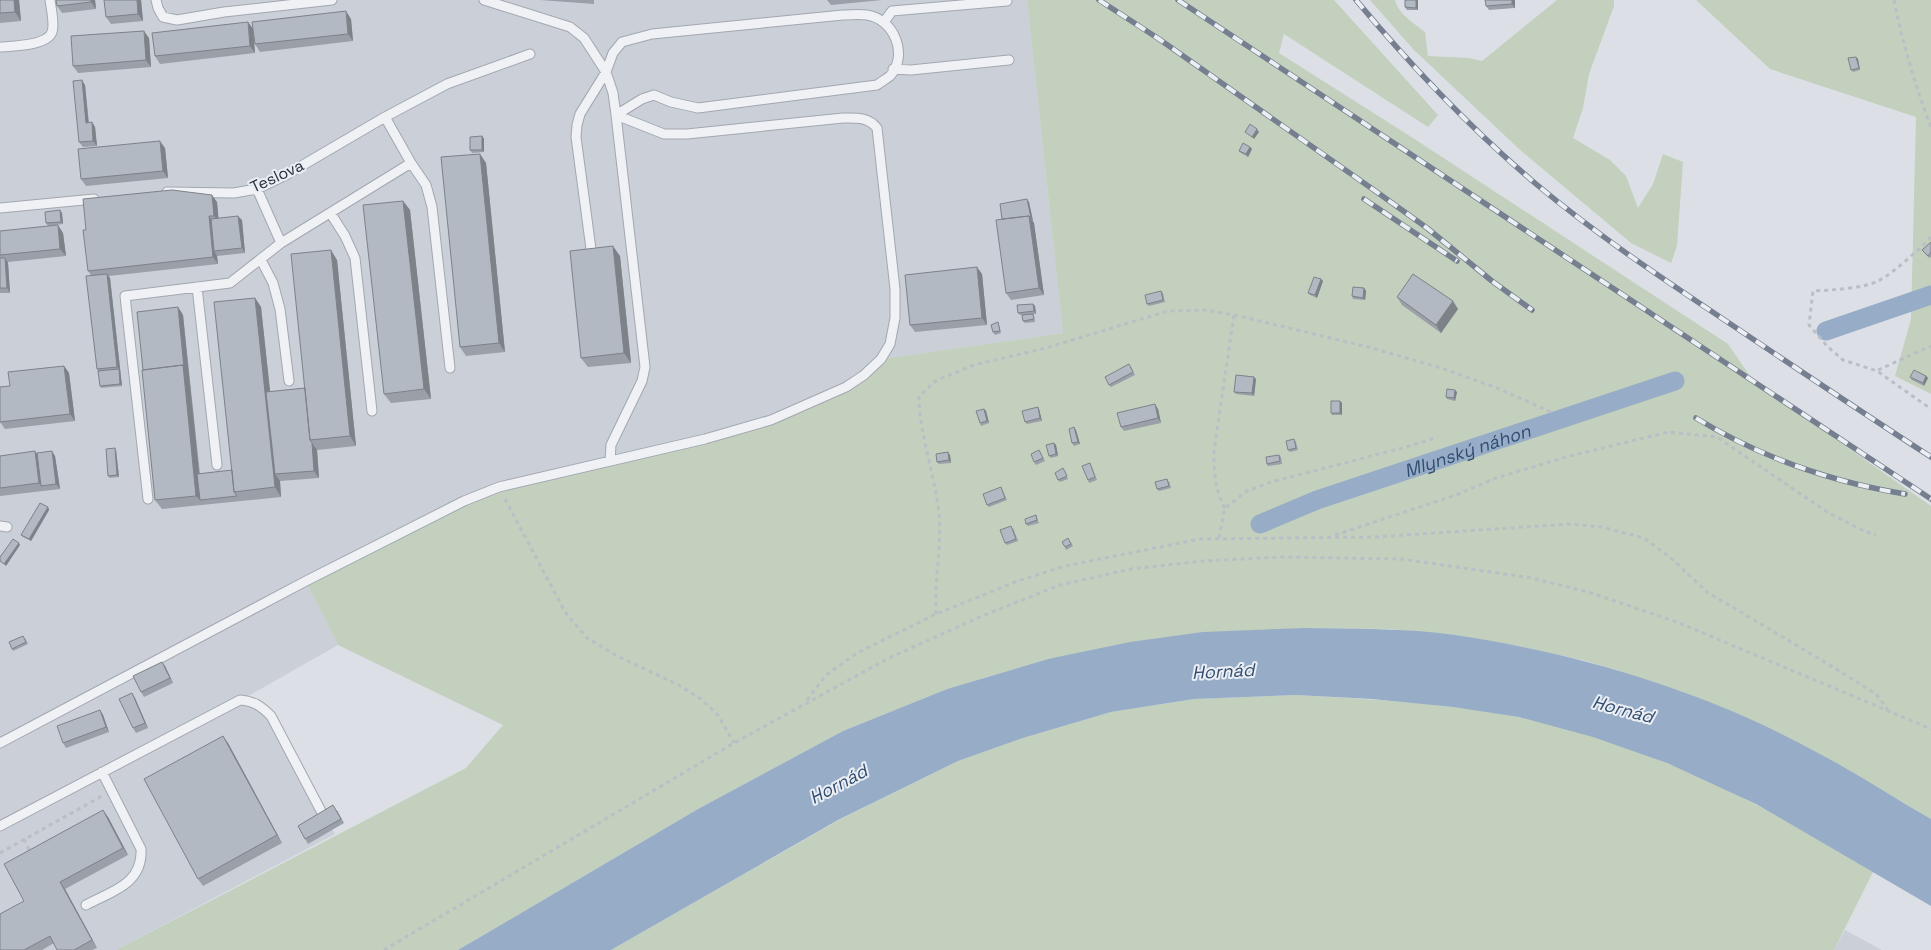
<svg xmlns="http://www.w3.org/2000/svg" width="1931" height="950" font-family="'Space Grotesk',sans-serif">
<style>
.built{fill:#cacfd8}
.green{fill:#c2d0bd}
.water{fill:#97adc7}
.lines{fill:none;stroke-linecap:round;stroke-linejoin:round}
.canal{stroke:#97adc7;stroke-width:19}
.service-casing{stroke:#a2a7b0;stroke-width:11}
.path{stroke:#bbbec5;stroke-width:3;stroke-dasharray:4 4;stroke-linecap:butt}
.service{stroke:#eff1f5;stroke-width:9}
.rail-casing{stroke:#767f90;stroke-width:5.5}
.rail{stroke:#ebeff4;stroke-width:4;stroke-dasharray:11;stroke-linecap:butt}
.wall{fill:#9a9fa8}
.shaded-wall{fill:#7d8288}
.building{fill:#b3b9c3;stroke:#7d8288}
.labels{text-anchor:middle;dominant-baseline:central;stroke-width:4;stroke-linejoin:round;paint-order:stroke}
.street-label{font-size:16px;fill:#262e3c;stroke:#ebeff4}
.water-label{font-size:18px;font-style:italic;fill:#314c70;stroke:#ebeff4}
</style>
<rect width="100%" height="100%" fill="#dce0e6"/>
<path class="built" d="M0,0H1027L1063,333L881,359L846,387L805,407L307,582L338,645L241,700L271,716L335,834L116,950H0Z
M1845,930L1882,950H1834Z"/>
<path class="green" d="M1027,0H1334L1438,115L1428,127L1284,34L1279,53L1413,138L1728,344L1754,382L1931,506V819L1820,754L1770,729L1714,704L1651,681L1586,661L1518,646L1454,635L1390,629L1304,628L1048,659L947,689L843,731L698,809L458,950H116L466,768L503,725L338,645L306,581L499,487L771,420L846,387L881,359L1063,333Z
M1370,0H1395C1398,14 1415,24 1425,32L1428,56L1469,58L1482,61L1557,0H1614V6L1589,74L1583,108L1573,138L1610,160L1626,176L1638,208L1653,184L1663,154L1683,162L1677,246L1671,263L1631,243L1519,149L1413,49Z
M1696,0H1931V394L1895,376L1911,319L1916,117L1770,69Z
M1296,695C1370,699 1445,703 1518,717C1598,732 1683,767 1755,804C1795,825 1834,850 1873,872L1834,950H611L839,820L958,761L1023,738L1111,712L1194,699Z"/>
<path class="water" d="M1304,628C1354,629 1406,628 1455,635C1582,654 1708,692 1820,754C1858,774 1894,798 1931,819V906L1756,804L1667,763L1593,737L1519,717L1453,707L1372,699L1296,695L1194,699L1111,712L1023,738L958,761L838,820L611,950H458L698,809L843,731L947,689L1048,659L1130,642L1203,632Z"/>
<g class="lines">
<g class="canal">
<path d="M1826,331L1931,295"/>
<path id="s1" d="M1260,524L1317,500L1675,381"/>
</g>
<defs>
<path id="service" d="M156,0L158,8L163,17L177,20L224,12L332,0
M884,22L892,11L1007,1
M0,47C13,46 47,46 52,32C55,24 51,9 50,0
M893,69L911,70L1009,60
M385,117L411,163
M167,192L234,193L257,189L286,175L385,117L447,84L530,54
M0,208L94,199
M331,214L345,236L355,258L372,411
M281,243L411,163L426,185L432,207L450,368
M591,249L576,137L577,125L580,114L606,72L613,53L622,42L652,34L843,15C851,15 859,14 867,15C894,19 909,55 890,76C886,79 881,82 877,85L698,108L671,102L654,95L642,99L616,115L645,367L642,381L611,445L610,461
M261,260L273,283L280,309L289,381
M197,287L217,465
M148,499L125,296L230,283L281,243L257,189
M0,526L7,527
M0,743L306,581L464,501L499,487L705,439L771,420L846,387L864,375L881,359L890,344L895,318V289L877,128C868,117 857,118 843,118L687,134H664L616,115L613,93L606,72L584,38L570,27L484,0
M0,826L240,700C254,701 261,706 271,716L321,811
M86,905C112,891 143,884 141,849L102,772"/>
</defs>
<use href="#service" class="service-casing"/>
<path class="path" d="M1894,0C1903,44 1915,86 1931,127
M1931,237C1921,248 1891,275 1878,281C1862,289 1830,290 1813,291L1809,325L1827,346L1843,360L1877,371L1931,409
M1878,370L1931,346
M505,499L565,612L587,638L617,656L679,685L701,699L718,715L734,743
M1225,508C1215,490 1214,472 1214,451L1234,315
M1335,535L1456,495L1496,478L1566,457L1668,432L1717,437L1827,512L1864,531L1876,535
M1219,538L1225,508L1247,491L1271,482L1406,447L1435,438
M936,614C934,580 942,547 939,514C935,475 919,433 919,396L937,380L974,365L1046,348L1168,311L1206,310L1239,316L1368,347L1441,368L1497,388L1551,412
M807,700L826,675L857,653L936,614L1015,582L1065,566L1200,539L1375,537L1569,524L1602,527L1644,538L1672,559L1707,592L1828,664L1876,694L1887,709
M24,839L30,852
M0,853L102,796
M384,950L734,743L889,658L982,616L1060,585L1131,569L1203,561L1281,557L1401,559L1532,578L1591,593L1677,622L1931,729"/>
<use href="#service" class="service"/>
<defs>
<path id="rail" d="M1099,0L1159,39L1381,195L1427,228L1492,281L1532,310
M1178,0L1931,499
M1356,0C1411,66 1470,128 1536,184C1597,235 1663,279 1729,323C1796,368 1863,413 1931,457
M1364,199L1457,261
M1696,418C1760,457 1831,482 1905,494"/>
</defs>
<use href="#rail" class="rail-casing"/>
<use href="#rail" class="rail"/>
</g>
<path class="wall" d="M0,0H19L21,21L0,23Z
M95,0L96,9L62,13L57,6Z
M104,0H141L143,21L111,24L106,17Z
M540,0H594V4Z
M827,0H882L831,5Z
M1405,0H1418V10H1407L1405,7Z
M1515,0V8L1489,10L1486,6Z
M351,19L353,41L260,52L255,44Z
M248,22L253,29L255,53L160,64L155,56Z
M149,38L151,67L78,73L73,66Z
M1856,57L1858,59L1860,70L1853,72L1851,70Z
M85,85L89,123L92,122L95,127L97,146L83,147L79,142Z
M482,136L484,139V152L472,153L470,150Z
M1250,147L1252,149L1248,157L1241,153L1239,151Z
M165,148L168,178L86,186L81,179Z
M480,154L486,163L505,352L466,356L460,347Z
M403,201L410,210L431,399L391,403L384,394Z
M217,202L218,218L242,220L245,253L217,256L218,264L109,276L110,278L122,386L101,388L100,386L98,371L97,369L91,275L88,271Z
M1029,202L1033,221L1034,223L1044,295L1011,300L1006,293L1002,219Z
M60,210L62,213L63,224L48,226L46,223Z
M0,231L63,233L66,256L8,262L10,293H0Z
M1931,242V257L1929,258L1922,250Z
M620,256L631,363L588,367L581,358Z
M337,260L356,446L317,450L319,478L280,481L281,497L162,509L155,500L143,370L178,307L183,315L200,474L232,470L255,298L261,307L270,392L305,388Z
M982,274L987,325L915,332L910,325Z
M1321,279L1323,281L1317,298L1310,295L1308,293Z
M1364,288L1366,291L1365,300L1353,299L1352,296Z
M1161,291L1163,293L1165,302L1149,306L1147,304Z
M1397,297L1458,309L1441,333L1402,305Z
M1033,304L1035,306L1036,314H1033L1034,316L1035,322L1025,323L1023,321L1027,315H1020L1018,313Z
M998,322L999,325L1001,333L995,335L993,332Z
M64,366L69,373L75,421L5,429L0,422L10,386Z
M1131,367L1135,375L1111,387L1109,385Z
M1926,376L1928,378L1924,386L1912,380L1910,377Z
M1256,379L1254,396L1236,394L1234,392Z
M1457,392L1455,401L1447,399L1446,397Z
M1340,401L1342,403V415H1332L1331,413Z
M1038,407L1039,409L1042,421L1027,424L1025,422Z
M984,409L986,411L989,423L981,426L980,423Z
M1158,409L1161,423L1124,431L1121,427Z
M1076,430L1080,444L1074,446L1072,443Z
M1294,439L1296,442L1298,450L1290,452L1288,450Z
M1054,443L1056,445L1058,456L1051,458L1049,456Z
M116,450L119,477L110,478L108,476Z
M1039,450L1045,461L1036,465L1034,462Z
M37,453L55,456L60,489L0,496V456Z
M950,455L951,463L939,464L937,462Z
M1279,455L1281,457L1282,464L1268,466L1267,464Z
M1090,463L1097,480L1089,483L1088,480Z
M1065,471L1068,479L1060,482L1058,480Z
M1169,481L1171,488L1159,491L1157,489Z
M1001,487L1007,500L989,507L987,505Z
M48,507L49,510L31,541L23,537L21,535Z
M1036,515L1039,523L1028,526L1026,524Z
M1013,528L1018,541L1007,545L1005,543Z
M1070,541L1073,546L1066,550L1065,547Z
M25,638L28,644L13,651L12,649Z
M165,666L173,683L144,697L141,692Z
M135,698L148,728L136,733L133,728Z
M100,710L103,715L109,732L66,748L63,743Z
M228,743L282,843L203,886L198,879Z
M337,810L344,823L308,844L305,839Z
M108,817L128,855L65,889L97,948L92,950H57L54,943L42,950H0L24,901Z"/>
<path class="shaded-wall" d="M14,0H19L21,21L15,12Z
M91,0H95L96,9L91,2Z
M137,0H141L143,21L138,14Z
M1416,0H1418V10L1416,8Z
M1512,0H1515V8L1512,4Z
M346,11L351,19L353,41L348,34Z
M248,22L253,29L255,53L250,46Z
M144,31L149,38L151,67L146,60Z
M1856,57L1858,59L1860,70L1859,68Z
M82,80L85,85L89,128L86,123Z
M92,122L95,127L97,146L93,141Z
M1257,129L1259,132L1254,139L1252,137Z
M482,136L484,139V152L482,150Z
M160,141L165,148L168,178L163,171Z
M1250,147L1252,149L1248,157L1246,154Z
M480,154L486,163L505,352L499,343Z
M212,195L217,202L219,223L214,216Z
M1027,199L1029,202L1033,221L1031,218Z
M403,201L410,210L431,399L424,389Z
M60,210L62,213L63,224L61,222Z
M209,216L214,223V251L217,256L218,264L213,257Z
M238,216L242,220L245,253L242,248Z
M1029,216L1034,223L1044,295L1039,288Z
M58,225L63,233L66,256L60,249Z
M613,246L620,256L631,363L624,353Z
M331,250L337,260L356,446L350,436Z
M5,258L8,263L10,293L7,288Z
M977,267L982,274L987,325L982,318Z
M107,274L110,278L122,386L120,384L119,369L117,367Z
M1321,279L1323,281L1317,298L1315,295Z
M1364,288L1366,291L1365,300L1363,298Z
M255,298L261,307L279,474H275L280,481L281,497L275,487Z
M1453,301L1458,309L1441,333L1436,325Z
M1033,304L1035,306L1036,314L1034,311Z
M178,307L183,315L189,375L184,368Z
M183,365L189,375L202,500H200L196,496Z
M64,366L69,373L75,421L70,414Z
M1926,376L1928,378L1924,386L1923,383Z
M1254,377L1256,379L1254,396L1252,393Z
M1455,390L1457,392L1455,401L1454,398Z
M1340,401L1342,403V415L1340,413Z
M1155,404L1158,409L1161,423L1158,418Z
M1038,407L1039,409L1042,421L1040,418Z
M984,409L986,411L989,423L987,421Z
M1074,427L1076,430L1080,444L1078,442Z
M312,443L317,450L319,478L314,471Z
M1054,443L1056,445L1058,456L1056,454Z
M115,448L116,450L119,477L117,475Z
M35,451L40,458L41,486L39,483Z
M52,451L55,456L60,489L56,484Z
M948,452L950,455L951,463L949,460Z
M48,507L49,510L31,541L29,539Z
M19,543L20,545L6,566L4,564Z
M162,662L165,666L173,683L170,678Z
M132,693L135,698L148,728L145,723Z
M100,710L103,715L109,732L106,727Z
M223,736L228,743L282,843L277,835Z
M103,810L108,817L128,855L123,848Z
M60,882L65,889L97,948L92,940Z"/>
<path class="building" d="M0,0H14L15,12L0,13Z
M56,0H91V2L57,6Z
M104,0H137L138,14L106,17Z
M1405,0H1416V8L1405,7Z
M1485,0H1512V4L1486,6Z
M346,11L348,34L255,44L252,22Z
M248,22L250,46L155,56L152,33Z
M144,31L146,60L73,66L71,36Z
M1856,57L1859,68L1851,70L1848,58Z
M82,80L86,123L92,122L93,141L79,142L73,81Z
M1250,124L1257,129L1252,137L1245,132Z
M482,136V150H470V137Z
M160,141L163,171L81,179L78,149Z
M1243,143L1250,147L1246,154L1239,151Z
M480,154L499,343L460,347L441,157Z
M172,190L212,195L214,216H209L213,257L88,271L83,230H86L83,199Z
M1027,199L1031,218L1029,216L1002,219L1000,204Z
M403,201L424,389L384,394L363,205Z
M60,210L61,222L46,223L45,212Z
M238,216L242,248L214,251L211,219Z
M1029,216L1039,288L1006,293L996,220Z
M58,225L60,249L0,255V231Z
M1931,242V252L1928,256L1922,250Z
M613,246L624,353L581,358L570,251Z
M331,250L350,436L310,440L291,254Z
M0,258H5L7,288H0Z
M977,267L982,318L910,325L905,275Z
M107,274L117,367L97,369L86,276Z
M1413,274L1453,301L1436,325L1397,297Z
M1314,277L1321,279L1315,295L1308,293Z
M1353,287L1364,288L1363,298L1352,296Z
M1161,291L1163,300L1147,304L1145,295Z
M255,298L275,487L234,492L214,302Z
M1033,304L1034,311L1018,313L1017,305Z
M178,307L184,368L183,365L143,370L137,312Z
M1033,314L1034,319L1023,321L1022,315Z
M998,322L1000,331L993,332L991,325Z
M1129,364L1133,372L1109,385L1105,377Z
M183,365L196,496L155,500L142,370Z
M64,366L70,414L0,422V387L10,386L8,372Z
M119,369L120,384L100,386L98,371Z
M1914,370L1926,376L1923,383L1910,377Z
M1236,375L1254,377L1252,393L1234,392Z
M305,388L310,440L312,443L314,471L275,474L266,392Z
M1447,389L1455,390L1454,398L1446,397Z
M1331,401H1340V413H1331Z
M1155,404L1158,418L1121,427L1117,413Z
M1038,407L1040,418L1025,422L1022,411Z
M984,409L987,421L980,423L976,411Z
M1074,427L1078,442L1072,443L1069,429Z
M1294,439L1296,448L1288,450L1286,441Z
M1054,443L1056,454L1049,456L1046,445Z
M115,448L117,475L108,476L106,449Z
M1039,450L1043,458L1034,462L1031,454Z
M35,451L39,483L0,488V456Z
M52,451L56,484L41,486L37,453Z
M948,452L949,460L937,462L936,454Z
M1279,455L1280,461L1267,464L1266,457Z
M1090,463L1095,477L1088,480L1082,466Z
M1063,468L1067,476L1058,480L1055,473Z
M232,470L234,492L237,496L200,500L197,474Z
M1167,479L1169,486L1157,489L1155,482Z
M1001,487L1005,498L987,505L983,494Z
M40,503L48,507L29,539L21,535Z
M1036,515L1037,520L1026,524L1025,519Z
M1011,526L1016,539L1005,543L1000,530Z
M1068,538L1071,544L1065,547L1062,542Z
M13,539L19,543L4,564L0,561V557Z
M23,636L26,642L12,649L9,642Z
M162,662L170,678L141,692L133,676Z
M132,693L145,723L133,728L119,699Z
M100,710L106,727L63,743L57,726Z
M223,736L277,835L198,879L144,779Z
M333,805L341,819L305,839L298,826Z
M103,810L123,848L60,882L92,940L74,950H57L50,936L24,950H0V914L24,901L4,864Z"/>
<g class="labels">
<g class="street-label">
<text transform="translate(277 176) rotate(-25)">Teslova</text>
</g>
<g class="water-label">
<text stroke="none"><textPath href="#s1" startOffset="220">Mlynský náhon</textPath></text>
<text transform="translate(1223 671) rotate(-3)">Hornád</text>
<text transform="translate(1623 709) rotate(15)">Hornád</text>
<text transform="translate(838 784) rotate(-28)">Hornád</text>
</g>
</g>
</svg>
